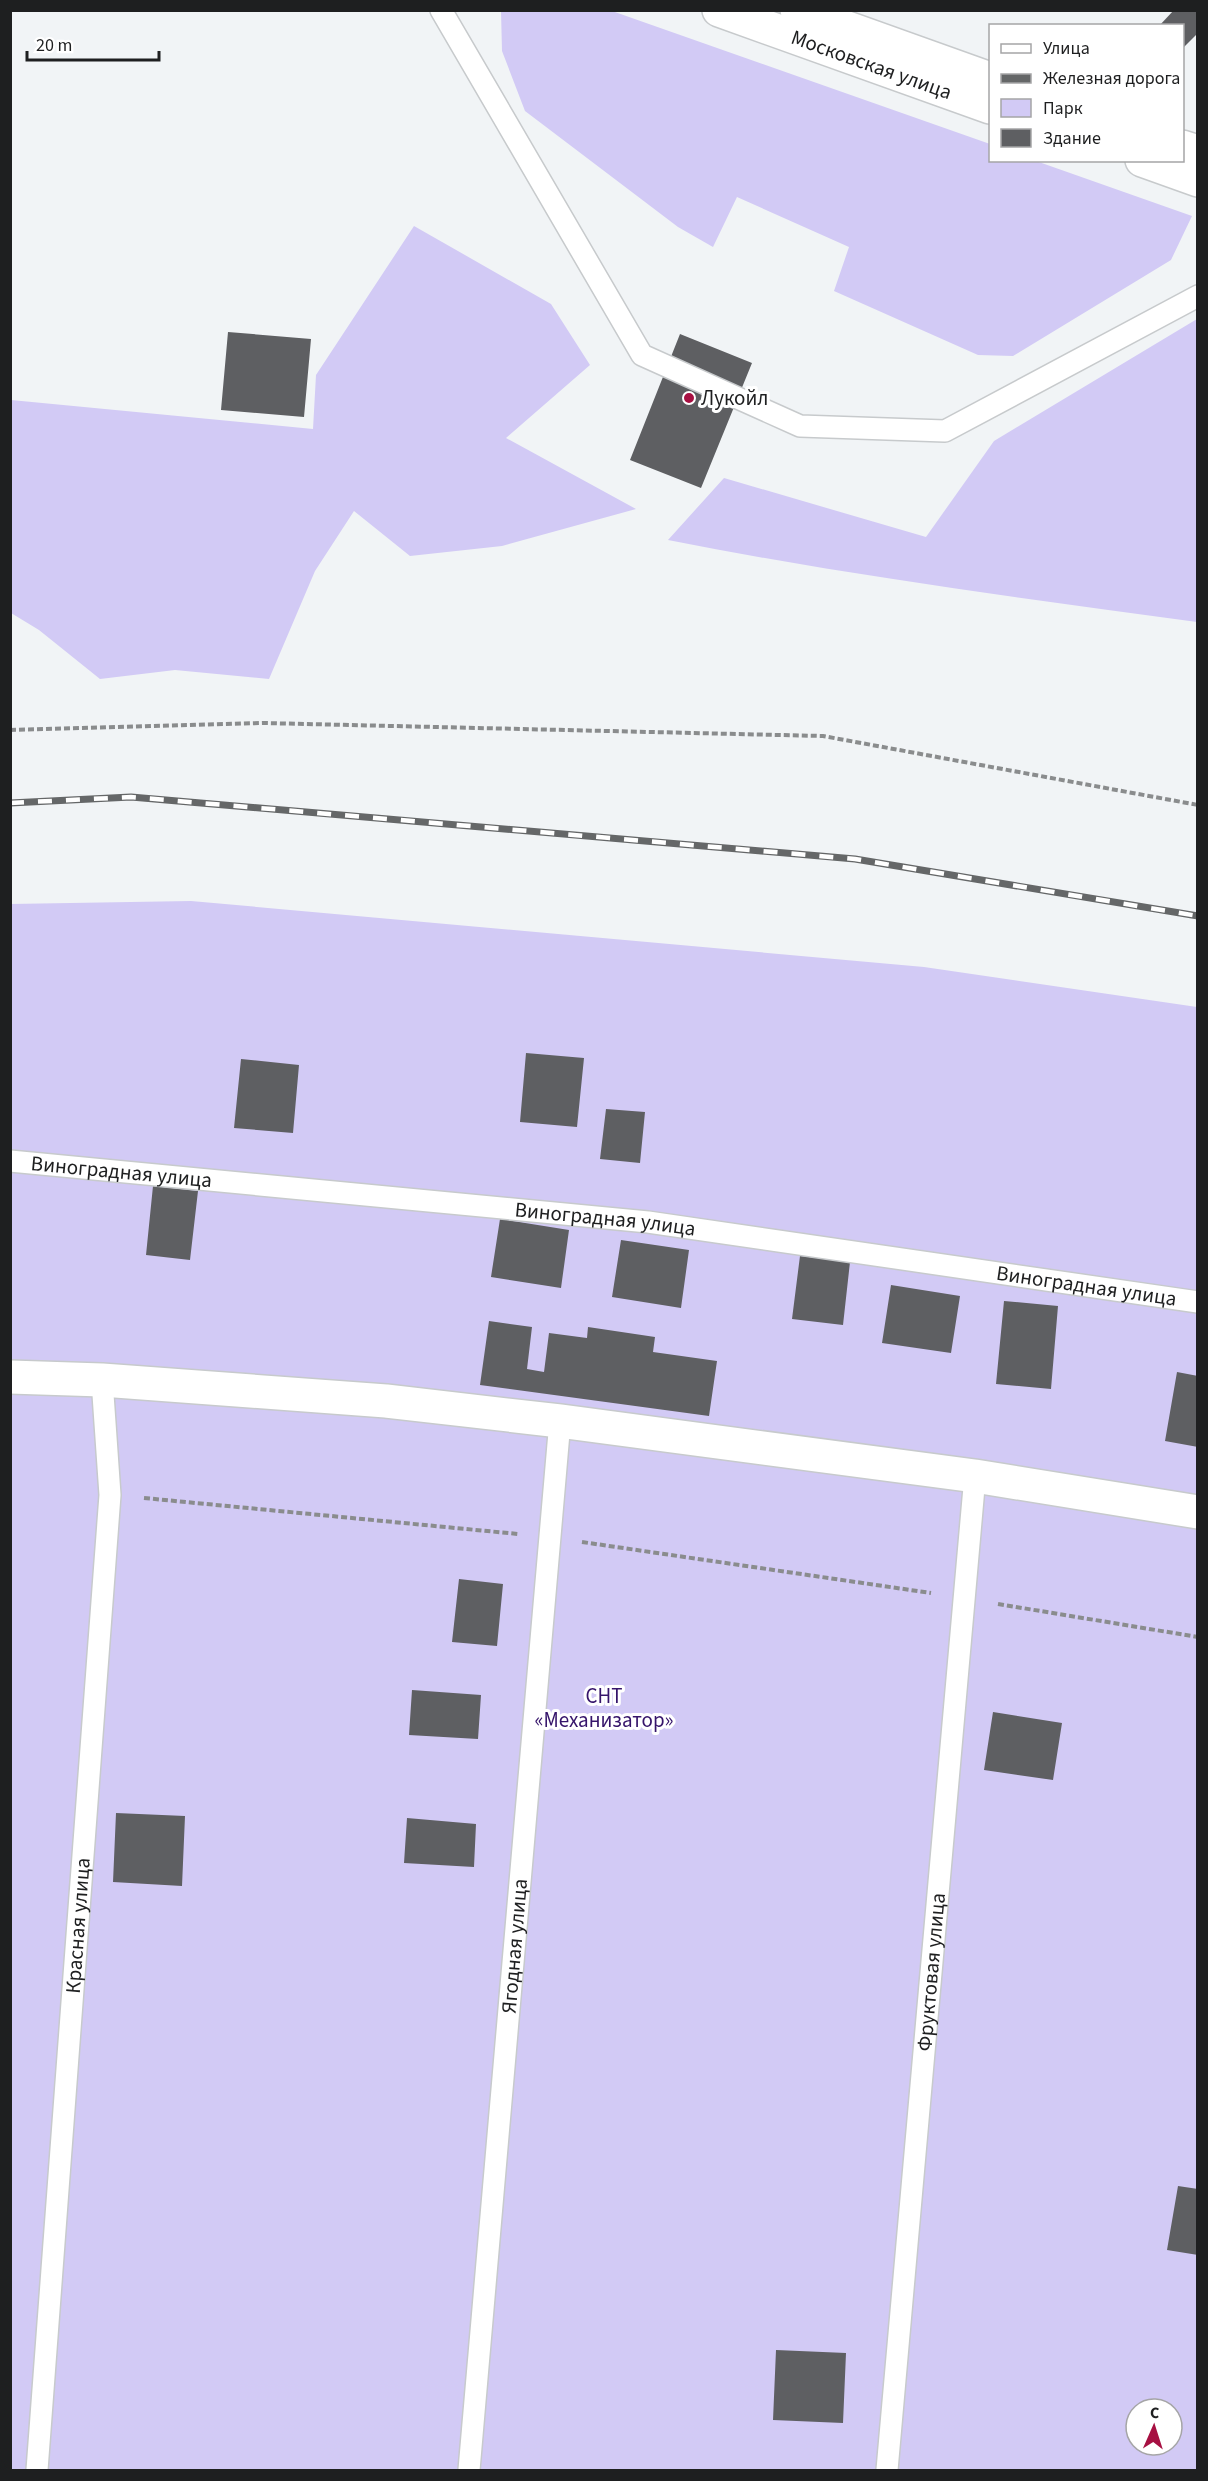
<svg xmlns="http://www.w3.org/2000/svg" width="1208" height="2481" font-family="'Source Sans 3',sans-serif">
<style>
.green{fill:#d2caf5;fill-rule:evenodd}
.building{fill:#5e5f62}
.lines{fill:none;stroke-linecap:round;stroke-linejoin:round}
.lane-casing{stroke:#c7cacc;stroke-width:24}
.street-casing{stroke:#c7cacc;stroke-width:36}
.secondary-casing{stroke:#c7cacc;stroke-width:36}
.path{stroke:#8a8c8d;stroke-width:4;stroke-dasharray:6 3;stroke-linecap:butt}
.lane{stroke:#fff;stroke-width:21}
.street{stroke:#fff;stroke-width:33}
.secondary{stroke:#fff;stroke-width:33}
.rail-casing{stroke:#656768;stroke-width:7}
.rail{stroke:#fff;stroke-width:4.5;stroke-dasharray:14;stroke-linecap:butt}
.poi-dot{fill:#a71042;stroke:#fff;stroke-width:2}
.labels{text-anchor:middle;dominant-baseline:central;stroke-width:6;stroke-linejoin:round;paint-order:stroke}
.street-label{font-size:21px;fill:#1e1f20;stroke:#fff}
.poi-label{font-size:21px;fill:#1e1f20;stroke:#fff;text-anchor:start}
.park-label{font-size:21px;fill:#35146a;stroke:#fff}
</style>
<rect width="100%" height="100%" fill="#f1f4f6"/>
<path class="green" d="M501,11H612L990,144V160L1036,161L1192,216L1171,260L1013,356L978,355L834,291L849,247L737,197L713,247L678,227L525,111L502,51Z
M414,226L551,304L590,365L506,438L636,509L502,546L410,556L354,511L315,571L269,679L175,670L100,679L39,630L11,613V400L313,429L316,375Z
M1197,319V622C1020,598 844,575 668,540L724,478L926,537L994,441Z
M191,901L924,967L1197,1007V2470H11L10,904ZM1136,2409H1172V2445H1136Z"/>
<path class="building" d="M1174,10L1198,12V33L1182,49V26H1159Z
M228,332L311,339L304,417L221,410Z
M680,334L752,363L701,488L630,460Z
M526,1053L584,1058L577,1127L520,1122Z
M241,1059L299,1065L293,1133L234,1128Z
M606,1109L645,1112L640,1163L600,1159Z
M153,1186L198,1191L190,1260L146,1255Z
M500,1219L569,1230L561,1288L491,1277Z
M621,1240L689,1250L681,1308L612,1297Z
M800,1256L850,1262L843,1325L792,1319Z
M891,1285L960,1296L951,1353L882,1343Z
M1004,1301L1058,1306L1051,1389L996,1384Z
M489,1321L532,1327L527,1369L544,1372L549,1333L587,1338L588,1327L655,1337L653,1352L717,1361L709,1416L480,1385Z
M1177,1372L1198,1376V1447L1165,1441Z
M459,1579L503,1584L497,1646L452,1642Z
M412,1690L481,1695L478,1739L409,1735Z
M993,1712L1062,1723L1053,1780L984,1770Z
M116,1813L185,1816L182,1886L113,1882Z
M407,1818L476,1824L474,1867L404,1863Z
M1178,2186L1198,2189V2255L1167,2250Z
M776,2350L846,2353L843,2423L773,2420Z"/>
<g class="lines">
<defs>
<g id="lane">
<path d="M441,10L642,355L800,426L945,431L1198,296"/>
<path id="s1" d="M10,1161L648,1222L1198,1302"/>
<path id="s2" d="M37,2470L110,1495L102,1380"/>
<path id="s3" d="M469,2470L560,1421"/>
<path id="s4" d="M887,2470L975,1476"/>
</g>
<path id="street" d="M10,1377L102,1380L386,1401L560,1421L975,1476L1198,1512"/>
<g id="secondary">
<path id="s5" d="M719,10L990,107"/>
<path d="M797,10L990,79"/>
<path d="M1182,147L1198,152"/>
<path d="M1142,160L1198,180"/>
</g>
</defs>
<use href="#lane" class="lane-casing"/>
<use href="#street" class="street-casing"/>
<use href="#secondary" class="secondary-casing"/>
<path class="path" d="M10,730L263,723L823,736L1198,805
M144,1498L518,1534
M582,1542L931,1593
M998,1604L1198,1637"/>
<use href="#lane" class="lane"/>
<use href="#street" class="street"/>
<use href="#secondary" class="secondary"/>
<defs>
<path id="rail" d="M10,803L131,797L855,859L1198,916"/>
</defs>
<use href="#rail" class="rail-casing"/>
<use href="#rail" class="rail"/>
</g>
<circle class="poi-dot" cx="689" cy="398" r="6"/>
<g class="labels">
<g class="street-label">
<text stroke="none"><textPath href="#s5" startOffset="162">Московская улица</textPath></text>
<text stroke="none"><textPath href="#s1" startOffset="112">Виноградная улица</textPath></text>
<text stroke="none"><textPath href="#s1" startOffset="598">Виноградная улица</textPath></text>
<text stroke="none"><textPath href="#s1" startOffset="1084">Виноградная улица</textPath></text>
<text stroke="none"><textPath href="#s2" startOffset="546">Красная улица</textPath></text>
<text stroke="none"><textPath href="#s3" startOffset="526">Ягодная улица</textPath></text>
<text stroke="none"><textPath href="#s4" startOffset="500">Фруктовая улица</textPath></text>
</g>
<g class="poi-label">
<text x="701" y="398">Лукойл</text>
</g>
<g class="park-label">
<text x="604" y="1696">СНТ<tspan x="604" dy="24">«Механизатор»</tspan></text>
</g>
</g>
<rect width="1208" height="2481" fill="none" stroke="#1e1f20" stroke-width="24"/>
<rect x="989" y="24" width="195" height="138" fill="#ffffff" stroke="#a5a5a6" stroke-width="1.5"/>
<rect x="1001" y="44" width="30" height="9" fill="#ffffff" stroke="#a5a5a6" stroke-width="1.5"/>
<text x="1043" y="54" font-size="18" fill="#1e1f20">Улица</text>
<rect x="1001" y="74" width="30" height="9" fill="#656768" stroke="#a5a5a6" stroke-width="1.5"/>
<text x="1043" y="84" font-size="18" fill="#1e1f20">Железная дорога</text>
<rect x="1001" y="99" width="30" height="18" fill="#d2caf5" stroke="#a5a5a6" stroke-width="1.5"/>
<text x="1043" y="114" font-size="18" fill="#1e1f20">Парк</text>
<rect x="1001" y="129" width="30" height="18" fill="#5e5f62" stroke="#a5a5a6" stroke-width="1.5"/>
<text x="1043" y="144" font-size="18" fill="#1e1f20">Здание</text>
<g transform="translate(1154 2427) rotate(3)"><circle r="28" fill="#ffffff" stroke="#a5a5a6" stroke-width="1.5"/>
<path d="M0-4.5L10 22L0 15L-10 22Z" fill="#a71042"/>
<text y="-9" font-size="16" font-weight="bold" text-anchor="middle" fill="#1e1f20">С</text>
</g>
<path d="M27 51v9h132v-9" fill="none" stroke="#1e1f20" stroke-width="3"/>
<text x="36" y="51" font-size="18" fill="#1e1f20" stroke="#ffffff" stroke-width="4.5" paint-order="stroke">20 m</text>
</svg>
